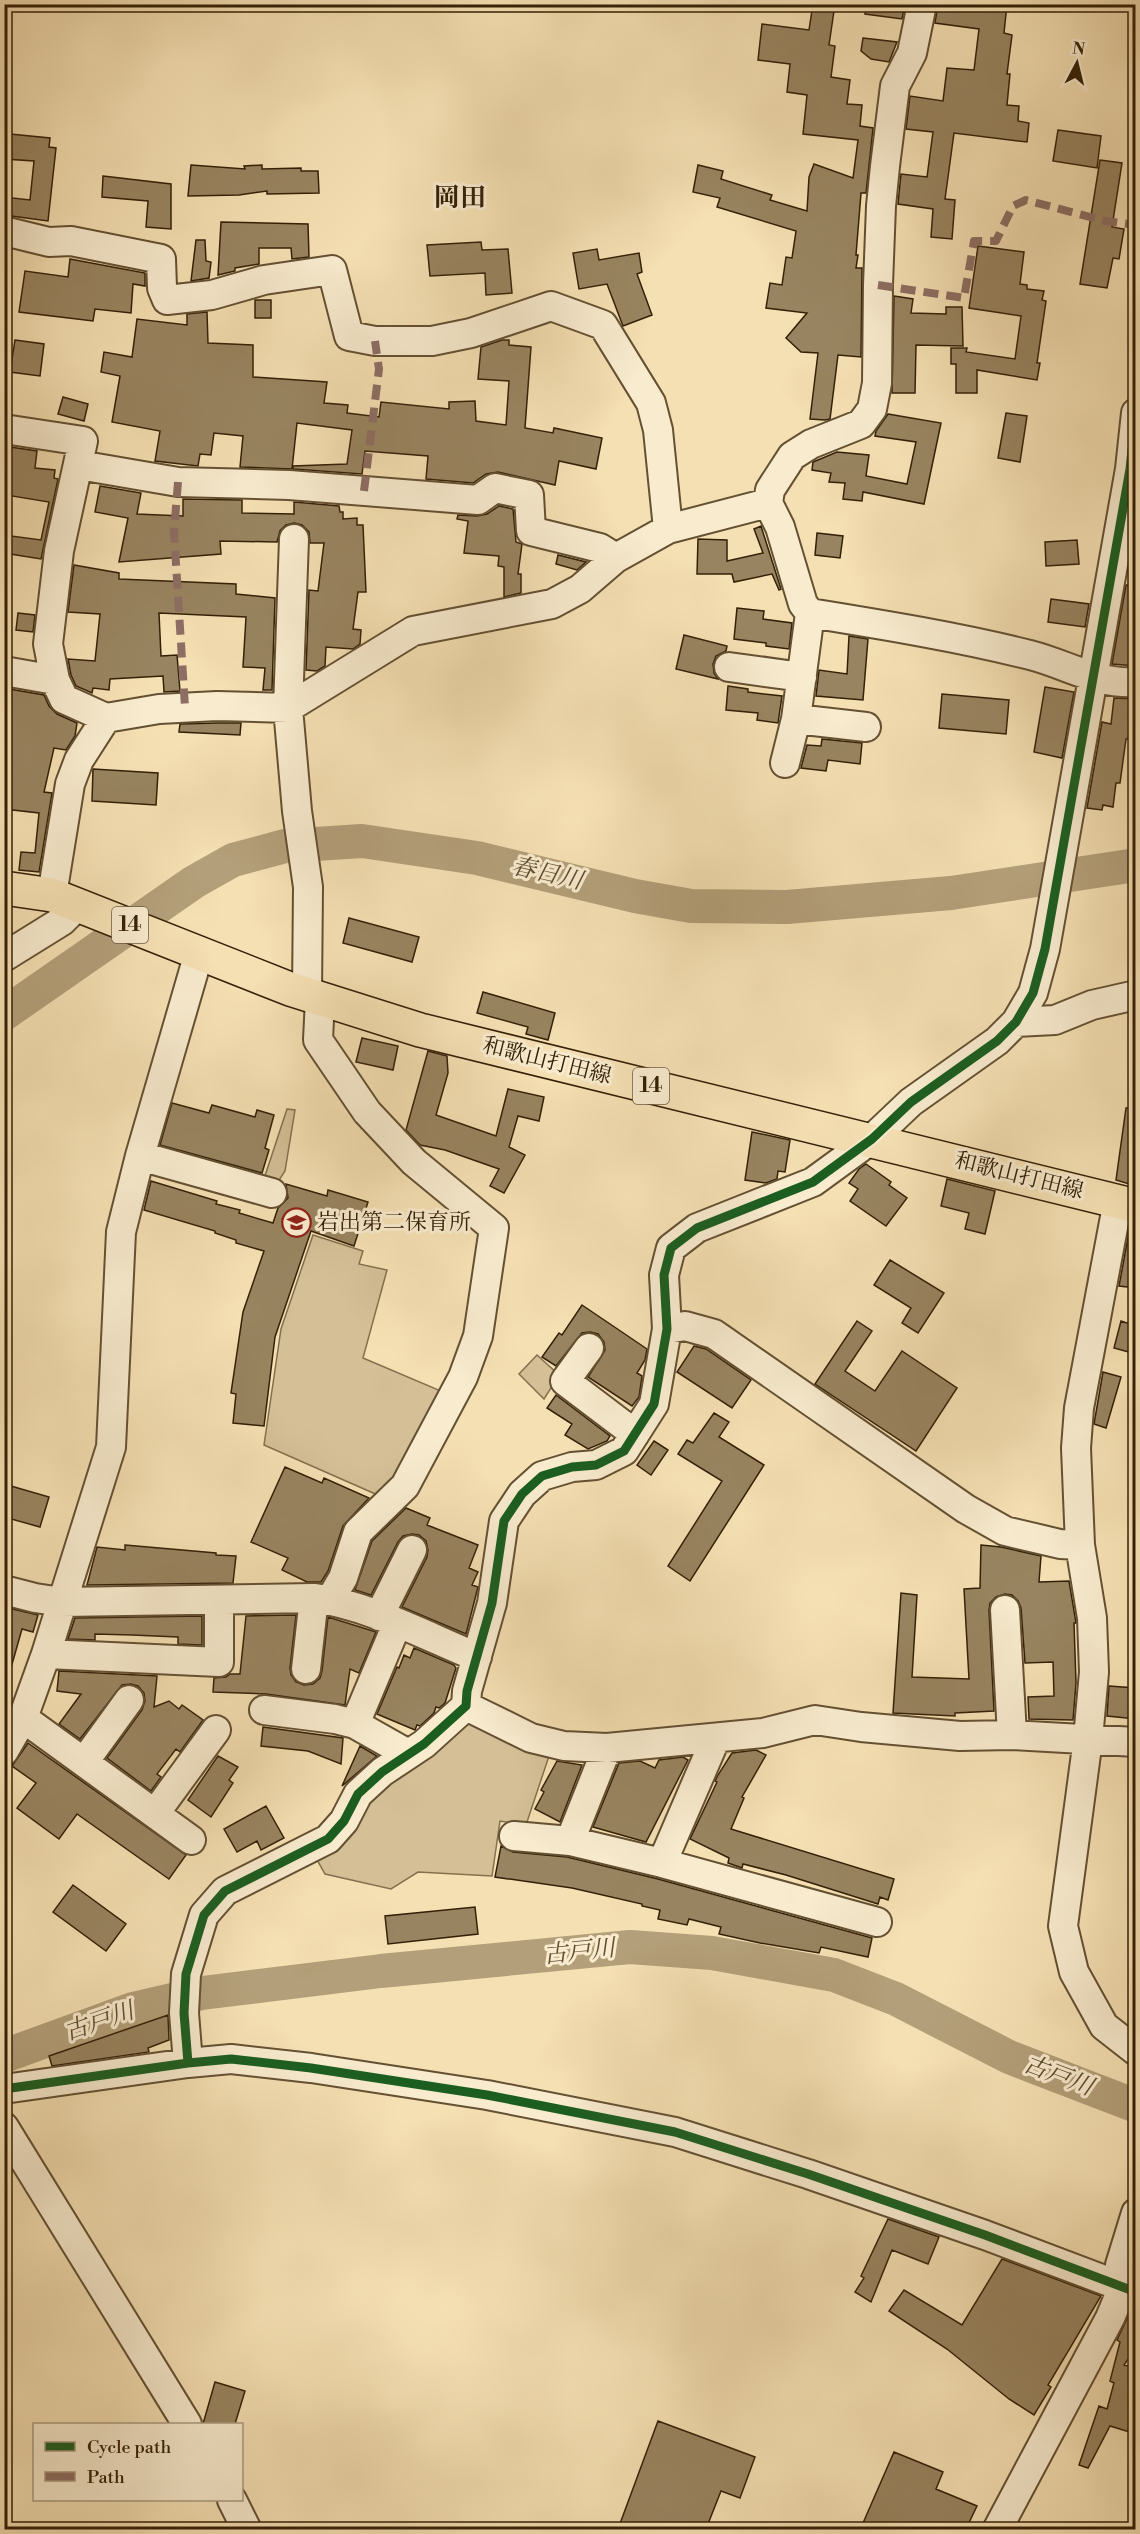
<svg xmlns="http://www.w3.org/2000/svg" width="1140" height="2534" font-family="'Libre Bodoni','Noto Serif JP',serif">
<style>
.green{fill:#d4bf96;stroke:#84704e;stroke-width:1.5}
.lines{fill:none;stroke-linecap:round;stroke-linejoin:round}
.river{stroke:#b39f79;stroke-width:34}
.building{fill:#988460;stroke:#342007;stroke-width:1.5}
.minor-casing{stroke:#645032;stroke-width:32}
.major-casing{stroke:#342007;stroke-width:36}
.minor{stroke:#f8ebce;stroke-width:28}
.major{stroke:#f5e0b3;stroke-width:33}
.quiet{stroke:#8d6e63;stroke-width:8;stroke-dasharray:15 8;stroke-linecap:butt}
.cycleway-casing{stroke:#f8ebce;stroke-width:13}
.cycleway{stroke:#1b5e20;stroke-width:9}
.labels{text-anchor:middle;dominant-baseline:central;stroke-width:6;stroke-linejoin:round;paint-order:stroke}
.shield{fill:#f8ebce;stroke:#6f5d43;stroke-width:1.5}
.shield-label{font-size:21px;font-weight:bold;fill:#342007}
.street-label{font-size:22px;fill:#342007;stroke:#f8ebce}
.poi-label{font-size:22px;fill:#342007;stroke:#f8ebce;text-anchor:start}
.water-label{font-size:24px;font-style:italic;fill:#604c2f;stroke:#f8ebce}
.quarter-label{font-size:26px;font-weight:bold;fill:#342007;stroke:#f8ebce}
</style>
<rect width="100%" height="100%" fill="#f5e0b3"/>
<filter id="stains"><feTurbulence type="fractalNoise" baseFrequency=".00333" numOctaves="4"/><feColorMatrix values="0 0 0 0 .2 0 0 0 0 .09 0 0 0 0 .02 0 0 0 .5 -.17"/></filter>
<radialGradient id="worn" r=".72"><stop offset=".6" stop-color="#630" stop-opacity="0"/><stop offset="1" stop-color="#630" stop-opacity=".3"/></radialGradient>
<path class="green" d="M287,1109L295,1110L285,1171L274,1188L262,1185Z
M313,1235L363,1251L359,1264L387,1270L363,1358L448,1394L401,1477L380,1496L264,1445L281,1329Z
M537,1355L559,1375L544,1399L519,1374Z
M468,1723L512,1741L551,1750L526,1825L500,1821L492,1876L418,1872L391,1889L325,1874L315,1856L373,1795Z"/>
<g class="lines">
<path class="river" d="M4,1014L194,882L233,860L285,846L362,841L477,858L635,896L691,906L787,907L951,893L1136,865
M4,2056L133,2009L202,1993L381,1971L630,1947L712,1953L834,1975L896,1999L1009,2057L1136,2106"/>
</g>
<path class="building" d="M813,4H835L829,45L835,46L831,77L850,80L847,104L862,105L860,126L873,128L866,193H861L856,255H858L856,268H862L861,357L838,355L830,419L825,420L810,419L818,353L801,352L786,338L807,313L766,308L770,283L782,285L786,257L792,258L796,231L717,207L720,198L693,192L698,165L723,171L721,179L772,195L770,200L807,211L809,177L814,164L853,178L858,140L803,134L807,95L787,92L790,64L758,60L762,24L809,30Z
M865,4H905L902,19L865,14Z
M938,4H1007L1004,33L1012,35L1007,74H1010L1007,105L1019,106L1018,121L1029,123L1027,142L954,133L945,199L955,200L952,239L931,237L933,209L898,204L901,174L927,177L933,132L906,129L910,96L943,101L947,68L974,70L979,29L935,23Z
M863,38L897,42L889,62L871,59L861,51Z
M1058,130L1101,136L1097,168L1053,161Z
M10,134L50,138L49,147L56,148L48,221L4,215V197L30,200L34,161L4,159V136L10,137Z
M1100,160L1122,163L1112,227L1124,229L1119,259L1113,258L1107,288L1080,284Z
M191,165L245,169L244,166L262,165V169L301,168V171H318L319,193L267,194V191L239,195L188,196Z
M103,176L171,184V229L146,227L148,201L102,197Z
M221,222L308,224L309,257L292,259L291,248H259V264L235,268V271L218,275Z
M196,240H205L206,261L211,262L209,278L191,281Z
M481,242L482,250L508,249L512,293L486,295L485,273L430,276L427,245Z
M978,246L1024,252L1020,284L1027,285V289L1044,291L1042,300L1046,301L1037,363H1040L1037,380L977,370V393H956V364H951V348H967L966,352L1015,359L1021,316L969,308Z
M597,249L599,260L639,253L642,272L637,274L652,315L623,326L607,284L579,289L573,253Z
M70,259L145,273V286L133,284L131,313L95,309L93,321L19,312L25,271L68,277Z
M894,296L913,299L911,313L946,314V307H962L963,346L916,345L915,393H892Z
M255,300H271V318H255Z
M207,312L208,343L253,345V377L327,382L324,403L348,405L347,413L379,417L381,402L449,409V402L475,401L476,421L506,425L509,381L478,379L481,347L502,340H509V345L531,347L525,428L553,433L554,428L602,438L596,469L559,461L555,485L498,472L486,474L473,483L426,479L428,456L365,451L362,474L293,469V466L347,464L352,430L297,423L292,469L240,467L243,436L214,433L211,455L200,454L198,466L155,461L160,431L112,422L120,376L101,372L104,352L132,357L137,319L187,325V314Z
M15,340L44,344L40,376L10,372Z
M63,397L88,404L84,421L58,414Z
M1006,413L1027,416L1020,462L998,458Z
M888,414L941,423L924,504L863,492L862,501L843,499L845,483L829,482L831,473L812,470L813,462L837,452L869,455L866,476L907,484L916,442L875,436L876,431Z
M10,447L37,451L35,468L55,470L54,478L58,479L41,559L4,553V535L41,540L49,502L6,495L11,456H9Z
M100,486L141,493L137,514L183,516V499L242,500V513L294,514V502L339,506L340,512H343V519L357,518V525H363L366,592H358L353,629L361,630L360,644L353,649L326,647L325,666L317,671L306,670L309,590L318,591L324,543H310L309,532L302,525L294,523L286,525L280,531L277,542L220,541L221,554L119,562L128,518L95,512Z
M499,506L513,509L516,542L522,544L518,574H521V593L504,597V567L498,566L499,556L464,553L468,521L457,519L458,515L477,516L487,514Z
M761,526L781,589L779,590L772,574L734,582L732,574H697L698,539L727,540V561L763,553L754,529Z
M817,533L843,536L840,558L815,555Z
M1077,540L1079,564L1046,566L1045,542Z
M558,555L586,562L577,570L556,564Z
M74,565L119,573V579L236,584V594L275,598L272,690H263L265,668L243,667L246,617L159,613L161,656L177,655L180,691L164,692L163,676L110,679L109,690L93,688L92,693L76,686L71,675L68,659L95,661L100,614L68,612Z
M1126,585L1136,587V666L1112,664Z
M1051,599L1089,604L1085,627L1048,622Z
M737,608L764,611L763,619L792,623L789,649L766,646V643L734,639Z
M18,613L35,615L33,632L16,630Z
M684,635L727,646L726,651L716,656L713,664L714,673L718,679L676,669Z
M849,636L868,639L863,700L816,696L819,670L847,674Z
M728,686L748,689V692L782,696L778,723L757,720L758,713L726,710Z
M1045,687L1074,692L1062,758L1034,752Z
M9,689L44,695L49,706L57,714L77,723L75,736L66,750L54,748L44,792L52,793L39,872L19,870L21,852L35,853L39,813L4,809V723Z
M942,694L1009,700L1006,734L939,728Z
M1114,698L1136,699V717H1131L1128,739H1126L1120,783H1116L1113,807L1103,805L1102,810L1087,808L1102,722L1111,724Z
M217,723H241L240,735L179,732L180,724Z
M822,739L862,743L860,764L828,760L826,771L801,768L807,745L821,746Z
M93,769L158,773L156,805L92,801Z
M349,918L419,937L412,962L343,943Z
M483,992L555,1013L548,1040L526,1034L528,1027L477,1013Z
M362,1038L398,1046L393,1070L356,1062Z
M428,1051L447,1056L448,1073L436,1115L496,1136L508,1089L544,1097L539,1121L518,1116L509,1147L525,1155L504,1193L490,1186L499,1169L445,1150L420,1145L406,1130Z
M172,1103L209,1113L212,1105L255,1117L257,1110L274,1115L265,1148L269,1150L262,1173L160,1145Z
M1126,1108H1136V1186L1116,1180Z
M752,1132L790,1140L785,1172L778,1171L777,1179L766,1183L745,1180Z
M866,1164L891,1182L889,1185L907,1198L886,1226L850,1201L858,1189L849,1183L859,1169Z
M947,1179L995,1191L985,1234L965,1229L969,1213L941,1206Z
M151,1181L217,1201L216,1204L240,1210L239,1213L273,1223L278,1208L288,1198L286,1184L327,1196L328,1190L368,1202L354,1246L311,1231L275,1337L264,1426L233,1423L236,1394L231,1393L243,1312L264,1251L236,1243V1240L215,1233V1231L144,1210Z
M1129,1232L1136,1233V1288L1119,1286Z
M890,1260L944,1293L918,1333L902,1323L911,1308L874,1285Z
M582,1305L647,1349L645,1360L637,1373L642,1376L639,1397L632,1406L588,1377L605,1350L604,1342L598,1334L590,1332L582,1333L556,1366L542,1357L559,1333L562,1335Z
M857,1321L872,1331L845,1371L875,1391L902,1351L957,1388L916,1451L815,1384Z
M1121,1321L1136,1326V1354L1114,1348Z
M694,1346L706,1349L751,1380L732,1408L677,1372Z
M1103,1372L1121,1377L1106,1428L1094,1424Z
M556,1395L610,1436L607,1441L588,1449L565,1435L572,1424L547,1408Z
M714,1413L729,1422L719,1437L764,1465L690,1581L668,1566L722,1481L678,1454L687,1440L693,1443Z
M654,1441L668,1450L651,1475L637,1465Z
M285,1467L322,1483L324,1478L369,1498L343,1526L328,1571L321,1582H307L282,1570L288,1558L251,1542Z
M4,1484L49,1497L40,1527L4,1517Z
M406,1508L430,1518L427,1525L478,1545L469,1568L478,1572L472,1585L478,1587L466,1634L402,1607L427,1557L428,1550L426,1541L419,1535L412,1534L403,1536L398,1542L371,1595L355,1590L372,1541Z
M125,1545L216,1553V1555L236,1556L233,1583L87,1585L97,1547L125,1550Z
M981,1545L1001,1547L1041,1556L1039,1582L1069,1581L1076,1623H1074L1076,1683L1073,1720L1029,1719L1028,1697L1054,1696L1053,1662L1025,1663L1021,1608L1018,1601L1012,1595L1005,1594L996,1597L990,1603L989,1610L994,1711L955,1713V1716L893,1713L901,1593L917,1595L912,1677L969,1679L964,1589L980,1588Z
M4,1607L38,1615L33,1632L22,1629L9,1675L4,1674Z
M296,1615L290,1668L291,1675L296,1682L304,1685L313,1684L320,1678L322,1671L328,1617L376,1632L359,1673L350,1669L345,1705L266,1694L213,1692L214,1678L226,1677L230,1674H240L246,1616Z
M202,1616V1645L178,1644V1637L132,1635L95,1634V1640L68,1639L75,1618Z
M414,1648L454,1665L456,1668L445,1703L439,1708L436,1707L434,1713L420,1726L417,1725L415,1730L377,1714L397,1667L399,1668L404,1655L410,1658Z
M59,1671L157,1676L154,1707L169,1701L179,1709L182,1705L203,1720L180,1752L176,1749L157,1774L161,1777L151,1791L107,1758L142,1710L145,1701L144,1693L138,1686L131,1684L122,1685L80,1739L59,1724L81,1694L57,1691Z
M1109,1686L1136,1688V1719L1107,1716Z
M263,1727L343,1738L341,1764L308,1751L261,1746Z
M28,1743L186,1855L169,1879L77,1814L59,1839L17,1808L36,1783L12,1766Z
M360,1746L377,1756L342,1786Z
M756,1750L766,1755L742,1797L744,1798L731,1829L894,1879L888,1900L880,1897L878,1904L786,1875L743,1864L742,1868L728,1863L729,1858L690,1839L717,1782L715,1781L718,1775L732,1753Z
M218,1756L238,1767L229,1780L233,1783L211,1817L188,1800Z
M683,1757L688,1760L646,1842L593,1827L619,1763L640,1761L655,1768L659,1760Z
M557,1761L582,1765L560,1822L535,1809L544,1792L541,1790Z
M266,1806L284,1838L261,1850L257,1841L237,1852L224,1829Z
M501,1846L513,1852L567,1857L658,1879L872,1938L868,1957L821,1947L819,1953L760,1943L719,1934L721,1927L689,1919L687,1925L658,1919L660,1910L642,1906V1904L572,1888L495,1877Z
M73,1885L126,1924L106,1951L53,1912Z
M475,1907L478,1934L388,1944L385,1916Z
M168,2015L169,2040L148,2048L149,2052L52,2066L49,2056Z
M888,2219L939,2237L928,2264L892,2250L871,2302L855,2292L864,2278L861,2276Z
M1002,2259L1101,2296L1048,2385L1051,2387L1034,2415L1009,2399L947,2349L889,2311L904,2290L962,2325Z
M1132,2308H1136V2351L1134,2350L1124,2365L1136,2368V2434L1110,2426L1088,2468L1079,2465L1099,2406L1107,2409L1114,2383L1110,2381L1120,2342L1117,2340Z
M215,2382L245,2391L235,2424H203Z
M658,2421L755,2457L740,2498L721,2491L706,2529H618Z
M894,2452L943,2472L936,2489L977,2506L966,2529H878L863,2523Z"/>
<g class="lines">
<defs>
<path id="minor" d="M922,4L912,53L895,86L885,166L881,206L878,285L877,383L872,409L861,424L811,444L792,456L770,490L768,503L780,527L803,604L810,613C884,625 958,637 1030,655C1066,664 1098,685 1136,682
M4,231L49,242L71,241L161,259L162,288L167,300L212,295L264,280L332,270L349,336L375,341H432L471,333L551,306L603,325L651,403L658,430L668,529
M4,429L83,441L59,551L48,644L55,680L64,699L106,718L159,709L217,706L288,708L413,631L552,604L580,589L616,558L668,529L768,503
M79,465L178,482L289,485L478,500L495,488L529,495L531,531L600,548L616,558
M294,539L288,708L297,811L308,887L307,994
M729,667L802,677
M4,671L55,680
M796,719L866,727
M785,763L796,719L810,613
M52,895L70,784L79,760L106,718
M4,957L62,921L78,905
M320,999L318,1040L367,1112L414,1162L494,1228L478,1336L463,1377L405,1486L358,1532L343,1578L330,1600
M1016,1022L1055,1020L1092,1005L1136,995
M140,1156L272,1193
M1118,1201L1079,1408L1076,1448L1080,1545L1092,1618L1094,1672L1088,1739L1063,1926L1074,1972L1104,2026L1136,2051
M667,1329L685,1326L714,1334L966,1509L1005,1531L1060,1544L1080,1545
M589,1348L565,1381L635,1434
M4,1590L35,1598L62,1602L314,1598C366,1604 428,1637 477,1657
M1005,1610L1012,1735
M379,1616L412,1550
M46,1654L219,1662V1600
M306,1669L314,1598
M466,1706L531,1738L564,1746L607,1748L763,1733L815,1720L861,1727L960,1736L1012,1735L1136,1742
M264,1710L335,1719L355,1724L408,1754
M23,1718L191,1840
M355,1724L397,1624
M4,1751L23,1718L46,1654L111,1447L121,1232L140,1156L199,953
M84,1762L129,1700
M156,1812L216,1730
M514,1836L570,1841L662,1863L877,1922
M570,1841L607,1748
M662,1863L715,1740
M188,2063L184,2013L186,1974L204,1915L225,1891L328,1839L344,1821L358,1794L382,1772L424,1744L466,1706L467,1691L492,1603L504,1521L522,1494L542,1476L572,1467L596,1465L624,1451L654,1404L667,1329L664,1275L671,1248L697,1228L813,1182L872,1139L911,1102L997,1041L1016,1022L1033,993L1045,949L1130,469L1136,413
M4,2089L188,2063L231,2059L311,2068L487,2095L675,2132L808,2174L985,2235L1136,2292
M4,2127L187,2424
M232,2500L247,2530
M997,2530L1110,2318L1118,2299L1120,2265L1136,2213"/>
<path id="major" d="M4,888L52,895L290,989L420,1030L1136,1206"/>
</defs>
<use href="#minor" class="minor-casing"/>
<use href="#major" class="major-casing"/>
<use href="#minor" class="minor"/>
<use href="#major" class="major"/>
<path class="quiet" d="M878,285L964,298L974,241H996L1013,206L1026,200L1105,221L1136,225
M178,482L174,532L185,707
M364,491L379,369L375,341"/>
<defs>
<path id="cycleway" d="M188,2063L184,2013L186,1974L204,1915L225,1891L328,1839L344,1821L358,1794L382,1772L424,1744L466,1706L467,1691L492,1603L504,1521L522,1494L542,1476L572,1467L596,1465L624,1451L654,1404L667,1329L664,1275L671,1248L697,1228L813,1182L872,1139L911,1102L997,1041L1016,1022L1033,993L1045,949L1130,469L1136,413
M4,2089L188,2063L231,2059L311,2068L487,2095L675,2132L808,2174L985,2235L1136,2292"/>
</defs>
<use href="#cycleway" class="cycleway-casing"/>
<use href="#cycleway" class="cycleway"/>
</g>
<defs>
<symbol id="school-ring" viewBox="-11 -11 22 22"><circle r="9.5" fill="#f8ebce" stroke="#8f2418" stroke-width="1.5"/><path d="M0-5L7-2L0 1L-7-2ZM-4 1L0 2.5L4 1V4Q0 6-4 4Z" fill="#8f2418"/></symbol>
</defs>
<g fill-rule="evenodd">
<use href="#school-ring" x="280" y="1206" width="33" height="33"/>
</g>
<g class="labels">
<g class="shield">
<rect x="112" y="907" width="36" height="36" rx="4.5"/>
<rect x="633" y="1068" width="36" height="36" rx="4.5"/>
</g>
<g class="shield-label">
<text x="130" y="925">14</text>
<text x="651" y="1086">14</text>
</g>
<g class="street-label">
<text transform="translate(547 1061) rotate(14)">和歌山打田線</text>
<text transform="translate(1019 1176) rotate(14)">和歌山打田線</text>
</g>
<g class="poi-label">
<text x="317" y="1222">岩出第二保育所</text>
</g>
<g class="water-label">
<text transform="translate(547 874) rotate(13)">春日川</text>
<text transform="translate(579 1952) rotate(-6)">古戸川</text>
<text transform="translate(99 2022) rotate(-19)">古戸川</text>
<text transform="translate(1058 2076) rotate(21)">古戸川</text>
</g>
<g class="quarter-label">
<text x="460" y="198">岡田</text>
</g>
</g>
<rect width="1140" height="2534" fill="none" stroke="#f5e0b3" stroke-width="24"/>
<rect x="6" y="6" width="1128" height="2522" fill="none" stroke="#342007" stroke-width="3"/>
<rect x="12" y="12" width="1116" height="2510" fill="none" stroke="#342007" stroke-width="1.5"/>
<rect x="33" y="2423" width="210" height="78" fill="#f8ebce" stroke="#aa9a7e" stroke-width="1.5"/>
<rect x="45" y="2442" width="30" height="9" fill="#1b5e20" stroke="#aa9a7e" stroke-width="1.5"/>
<text x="87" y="2453" font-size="18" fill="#342007">Cycle path</text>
<rect x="45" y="2472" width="30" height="9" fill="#8d6e63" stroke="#aa9a7e" stroke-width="1.5"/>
<text x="87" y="2483" font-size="18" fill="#342007">Path</text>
<g transform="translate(1077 63) rotate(7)" stroke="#f8ebce" stroke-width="4.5" paint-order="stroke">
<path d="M0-4.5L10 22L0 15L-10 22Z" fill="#342007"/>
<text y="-9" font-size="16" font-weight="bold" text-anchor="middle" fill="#342007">N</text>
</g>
<rect width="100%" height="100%" filter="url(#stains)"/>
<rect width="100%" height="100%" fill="url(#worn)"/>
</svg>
